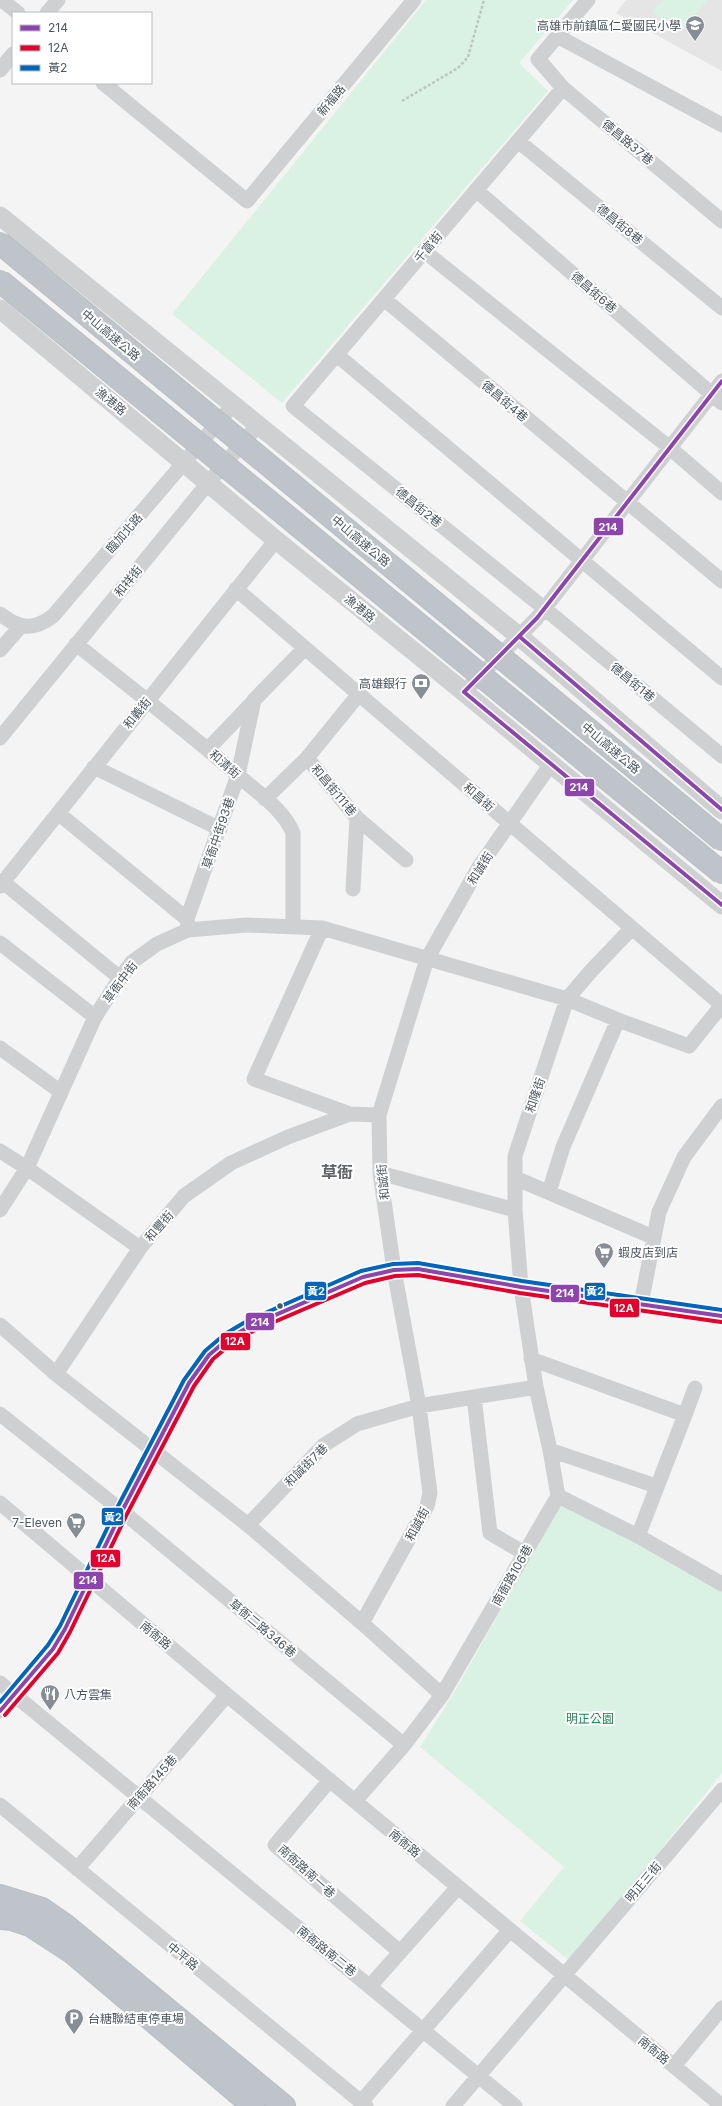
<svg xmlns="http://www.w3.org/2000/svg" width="722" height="2106" font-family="Inter,'Noto Sans TC',sans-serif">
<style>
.education{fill:#e6e5e6}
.green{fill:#d9f2e3}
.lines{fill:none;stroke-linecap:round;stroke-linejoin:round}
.motorway-casing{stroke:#b9bec3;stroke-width:24}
.path{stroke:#bcc7c4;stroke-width:2.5;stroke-dasharray:3 2;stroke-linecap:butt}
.minor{stroke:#ced0d2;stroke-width:15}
.tertiary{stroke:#ced0d2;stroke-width:19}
.motorway{stroke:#bec4c9;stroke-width:22}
.motorway-bridge-casing{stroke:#b9bec3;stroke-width:24;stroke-linecap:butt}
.motorway-bridge{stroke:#bec4c9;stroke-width:22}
.bus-1-casing{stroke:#fff;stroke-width:7}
.bus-2-casing{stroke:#fff;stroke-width:7}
.bus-3-casing{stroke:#fff;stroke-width:7}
.bus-1{stroke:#8e44ad;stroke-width:4}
.bus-2{stroke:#e4002b;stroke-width:4}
.bus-3{stroke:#0065bd;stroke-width:4}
.bus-dot{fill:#4a5661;stroke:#fff;stroke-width:1.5}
.labels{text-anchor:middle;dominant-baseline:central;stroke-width:4;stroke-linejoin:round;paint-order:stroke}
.poi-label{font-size:12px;fill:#4a5661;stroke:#fff;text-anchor:end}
.street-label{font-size:12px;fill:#4a5661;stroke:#fff}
.park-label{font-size:12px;fill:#17864f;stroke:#fff}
.district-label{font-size:16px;font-weight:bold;fill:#5f6368;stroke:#fff}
.line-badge{stroke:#fff;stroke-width:1.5}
.badge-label{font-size:11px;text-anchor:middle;font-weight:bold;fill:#fff}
</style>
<rect width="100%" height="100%" fill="#f4f4f4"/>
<path class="education" d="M626,0H722V71L616,13Z"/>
<path class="green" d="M426,0H573L519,63L548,91L282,403L172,314Z
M663,0H708L678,34L653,11Z
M560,1506L635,1541L722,1590V1773L571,1962L520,1921L564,1867L420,1747L452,1696Z"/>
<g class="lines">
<defs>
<path id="motorway" d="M0,1896L42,1909L65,1925L284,2106
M0,1918L12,1919L30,1925L73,1953L253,2106"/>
</defs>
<use href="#motorway" class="motorway-casing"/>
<path class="path" d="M402,101L458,68L468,57L484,0"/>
<path class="minor" d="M2,0L18,13
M588,0L538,59L563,88L722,221
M47,13L58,0
M557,36L722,125
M0,70L13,54
M103,83L247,201L414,0
M563,88L293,406L544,608L722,756
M518,141L722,308
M476,190L722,403
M424,251L670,448L722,493
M384,299L722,581
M337,355L722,678
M236,589L722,1005
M0,614C19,629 33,631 53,616L233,405
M76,644C131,688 187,731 240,777C258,793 284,810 293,833V926
M0,650L20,627
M464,692L537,618L722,381
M359,694L307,758L357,818L406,860
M0,738L209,482L258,425
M208,749L254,701
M94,767L220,829
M265,799L307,758
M58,813L187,919L188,927
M3,882L120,978
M0,886L276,540
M353,889L357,818
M187,919L238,775L254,700L305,648
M322,928L254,1079L350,1114
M0,943L95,1017
M0,1048L61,1092
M0,1151L27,1168L140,1248
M380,1173L515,1210
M515,1178L653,1237
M549,1192L563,1147L618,1020
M0,1210L27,1168L95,1017L120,978L132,962L157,944L188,930L246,925L322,928L567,999L618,1020L689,1046L722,1005
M641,1304L659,1212L684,1157L722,1106
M0,1325L56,1374L248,1525L362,1623L427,1506L430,1493L419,1406L394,1270L380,1173L379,1115L427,959L479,867L551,764
M531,1359L685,1415L638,1536
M56,1374L140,1248L184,1196L231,1163L288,1137L350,1114L379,1115
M474,1397L490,1533L524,1553
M0,1414L122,1511L404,1745
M685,1415L695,1388
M550,1450L656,1486
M558,1496L550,1450L536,1387L521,1287L515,1210V1156L567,999L591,971L631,929
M0,1503L227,1695L722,2106
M248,1525L324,1445L357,1424L419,1406L536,1387
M362,1623L442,1695
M0,1683L515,2106
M0,1711L53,1649L65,1629L122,1511L189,1383L209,1355L228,1339L250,1326L363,1277L394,1270L418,1269L521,1287L722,1316
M330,1780L275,1845L400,1952
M355,1801L404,1745L442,1695L558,1496L638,1536L722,1584
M0,1805L366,2106
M77,1869L227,1695
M370,1986L458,1887
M674,2066L722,2008
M361,2102L510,1930
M453,2106L722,1790"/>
<path class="tertiary" d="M0,216L520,637L722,810
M0,309L276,540L464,692L722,905"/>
<use href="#motorway" class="motorway"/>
<defs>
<path id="motorway-bridge" d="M0,243L722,840
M0,281L722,873"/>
</defs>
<use href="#motorway-bridge" class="motorway-bridge-casing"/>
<use href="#motorway-bridge" class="motorway-bridge"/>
<defs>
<path id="bus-1" d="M722,381L537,618L464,692L722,905
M520,637L722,810
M0,1711L53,1649L65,1629L122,1511L189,1383L209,1355L228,1339L250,1326L363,1277L394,1270L418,1269L521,1287L722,1316"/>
<path id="bus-2" d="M5,1715L58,1653L70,1632L127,1514L194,1386L213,1359L231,1344L253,1331L365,1283L395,1276L418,1275L520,1293L721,1322"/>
<path id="bus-3" d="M0,1702L48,1645L60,1626L117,1508L184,1380L205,1351L225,1334L247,1321L361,1271L393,1264L418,1263L522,1281L722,1310"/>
</defs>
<use href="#bus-1" class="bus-1-casing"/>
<use href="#bus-2" class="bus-2-casing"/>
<use href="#bus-3" class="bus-3-casing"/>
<use href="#bus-1" class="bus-1"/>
<use href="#bus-2" class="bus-2"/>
<use href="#bus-3" class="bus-3"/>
</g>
<defs>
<symbol id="school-pin" viewBox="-11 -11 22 30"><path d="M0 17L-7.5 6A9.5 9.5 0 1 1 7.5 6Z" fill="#868d94" stroke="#fff"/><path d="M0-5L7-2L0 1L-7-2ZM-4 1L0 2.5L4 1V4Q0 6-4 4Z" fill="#fff"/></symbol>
<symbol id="bank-pin" viewBox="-11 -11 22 30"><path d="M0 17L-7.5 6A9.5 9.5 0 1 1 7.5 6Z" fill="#868d94" stroke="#fff"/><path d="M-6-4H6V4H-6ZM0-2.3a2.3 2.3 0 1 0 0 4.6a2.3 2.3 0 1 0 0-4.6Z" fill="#fff"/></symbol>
<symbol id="supermarket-pin" viewBox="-11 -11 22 30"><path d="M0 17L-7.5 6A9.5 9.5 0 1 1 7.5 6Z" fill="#868d94" stroke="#fff"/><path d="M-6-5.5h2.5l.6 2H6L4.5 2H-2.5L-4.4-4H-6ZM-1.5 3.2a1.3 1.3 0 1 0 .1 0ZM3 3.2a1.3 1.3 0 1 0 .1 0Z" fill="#fff"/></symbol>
<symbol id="restaurant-pin" viewBox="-11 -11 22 30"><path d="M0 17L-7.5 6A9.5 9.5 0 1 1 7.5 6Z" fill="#868d94" stroke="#fff"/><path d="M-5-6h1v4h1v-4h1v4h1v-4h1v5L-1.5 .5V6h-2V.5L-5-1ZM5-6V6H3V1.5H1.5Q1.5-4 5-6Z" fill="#fff"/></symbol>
<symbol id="parking-pin" viewBox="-11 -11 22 30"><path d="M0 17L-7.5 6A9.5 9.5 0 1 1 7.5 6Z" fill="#868d94" stroke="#fff"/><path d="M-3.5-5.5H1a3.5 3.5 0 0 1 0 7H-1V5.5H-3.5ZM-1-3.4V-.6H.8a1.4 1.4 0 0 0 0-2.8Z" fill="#fff"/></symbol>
</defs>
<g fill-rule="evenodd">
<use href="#school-pin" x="684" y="14" width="22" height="30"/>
<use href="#bank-pin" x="410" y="672" width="22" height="30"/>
<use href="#supermarket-pin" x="593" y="1241" width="22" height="30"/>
<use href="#supermarket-pin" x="65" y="1511" width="22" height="30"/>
<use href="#restaurant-pin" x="39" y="1683" width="22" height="30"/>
<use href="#parking-pin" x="63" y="2007" width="22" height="30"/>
</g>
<circle class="bus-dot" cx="280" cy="1306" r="3.5"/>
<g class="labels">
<g class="poi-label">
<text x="681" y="25">高雄市前鎮區仁愛國民小學</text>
<text x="407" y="683">高雄銀行</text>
<text x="618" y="1252" text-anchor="start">蝦皮店到店</text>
<text x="62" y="1522">7-Eleven</text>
<text x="64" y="1694" text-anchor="start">八方雲集</text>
<text x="88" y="2018" text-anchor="start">台糖聯結車停車場</text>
</g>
<g class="street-label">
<text transform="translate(331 100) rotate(-50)">新福路</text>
<text transform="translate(628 142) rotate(40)">德昌路37巷</text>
<text transform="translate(620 224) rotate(39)">德昌街8巷</text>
<text transform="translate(428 247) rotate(-50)">千富街</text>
<text transform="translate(594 292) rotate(41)">德昌街6巷</text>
<text transform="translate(111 335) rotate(40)">中山高速公路</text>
<text transform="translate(111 401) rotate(40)">漁港路</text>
<text transform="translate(505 401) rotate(40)">德昌街4巷</text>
<text transform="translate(419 507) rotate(39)">德昌街2巷</text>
<text transform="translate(124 533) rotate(-49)">臨加北路</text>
<text transform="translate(361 541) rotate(40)">中山高速公路</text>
<text transform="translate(128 581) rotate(-51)">和祥街</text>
<text transform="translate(360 608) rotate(39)">漁港路</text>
<text transform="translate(633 682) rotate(40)">德昌街1巷</text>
<text transform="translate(137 713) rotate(-51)">和義街</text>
<text transform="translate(611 748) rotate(40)">中山高速公路</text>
<text transform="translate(225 764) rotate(41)">和清街</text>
<text transform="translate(334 790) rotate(50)">和昌街111巷</text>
<text transform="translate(479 797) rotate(41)">和昌街</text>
<text transform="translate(218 833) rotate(-71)">草衙中街93巷</text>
<text transform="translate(480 868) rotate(-58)">和誠街</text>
<text transform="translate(120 982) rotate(-53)">草衙中街</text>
<text transform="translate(535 1095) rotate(-71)">和隆街</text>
<text transform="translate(383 1182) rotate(-96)">和誠街</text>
<text transform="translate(159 1226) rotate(-49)">和豐街</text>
<text transform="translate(306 1465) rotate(-45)">和誠街7巷</text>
<text transform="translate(417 1524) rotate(-62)">和誠街</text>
<text transform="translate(512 1575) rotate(-60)">南衙路106巷</text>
<text transform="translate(263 1628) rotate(40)">草衙二路346巷</text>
<text transform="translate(156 1635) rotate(40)">南衙路</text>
<text transform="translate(152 1782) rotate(-49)">南衙路145巷</text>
<text transform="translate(405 1843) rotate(40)">南衙路</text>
<text transform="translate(307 1871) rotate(42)">南衙路南一巷</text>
<text transform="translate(643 1882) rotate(-50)">明正三街</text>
<text transform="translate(327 1951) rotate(39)">南衙路南二巷</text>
<text transform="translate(183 1956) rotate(39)">中平路</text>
<text transform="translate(654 2050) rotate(40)">南衙路</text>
</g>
<g class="park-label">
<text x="590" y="1718">明正公園</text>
</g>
<g class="district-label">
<text x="337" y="1172">草衙</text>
</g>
</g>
<g class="line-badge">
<rect x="593" y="517" width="31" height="19" rx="4" fill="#8e44ad"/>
<rect x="564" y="778" width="31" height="19" rx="4" fill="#8e44ad"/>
<rect x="304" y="1281" width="23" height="20" rx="4" fill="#0065bd"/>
<rect x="584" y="1282" width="22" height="19" rx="4" fill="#0065bd"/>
<rect x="550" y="1284" width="30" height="19" rx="4" fill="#8e44ad"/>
<rect x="609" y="1298" width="31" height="20" rx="4" fill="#e4002b"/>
<rect x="245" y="1312" width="30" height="19" rx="4" fill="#8e44ad"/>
<rect x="220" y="1332" width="31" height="19" rx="4" fill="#e4002b"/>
<rect x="101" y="1507" width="23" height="19" rx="4" fill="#0065bd"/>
<rect x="90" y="1549" width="31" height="19" rx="4" fill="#e4002b"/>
<rect x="73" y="1571" width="31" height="19" rx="4" fill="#8e44ad"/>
</g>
<g class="badge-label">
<text x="608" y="531">214</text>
<text x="579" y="791">214</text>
<text x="316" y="1295">黃2</text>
<text x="595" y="1295">黃2</text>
<text x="565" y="1297">214</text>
<text x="624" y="1312">12A</text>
<text x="260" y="1326">214</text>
<text x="235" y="1345">12A</text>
<text x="113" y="1521">黃2</text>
<text x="106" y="1562">12A</text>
<text x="88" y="1584">214</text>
</g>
<rect x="12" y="12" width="140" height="72" fill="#ffffff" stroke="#b7bbc0"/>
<rect x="20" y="25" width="20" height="6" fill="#8e44ad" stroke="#b7bbc0"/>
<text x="48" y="32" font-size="12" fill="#4a5661">214</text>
<rect x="20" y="45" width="20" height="6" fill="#e4002b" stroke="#b7bbc0"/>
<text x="48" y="52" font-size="12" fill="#4a5661">12A</text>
<rect x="20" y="65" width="20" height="6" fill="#0065bd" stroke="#b7bbc0"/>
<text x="48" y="72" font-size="12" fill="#4a5661">黃2</text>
</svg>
